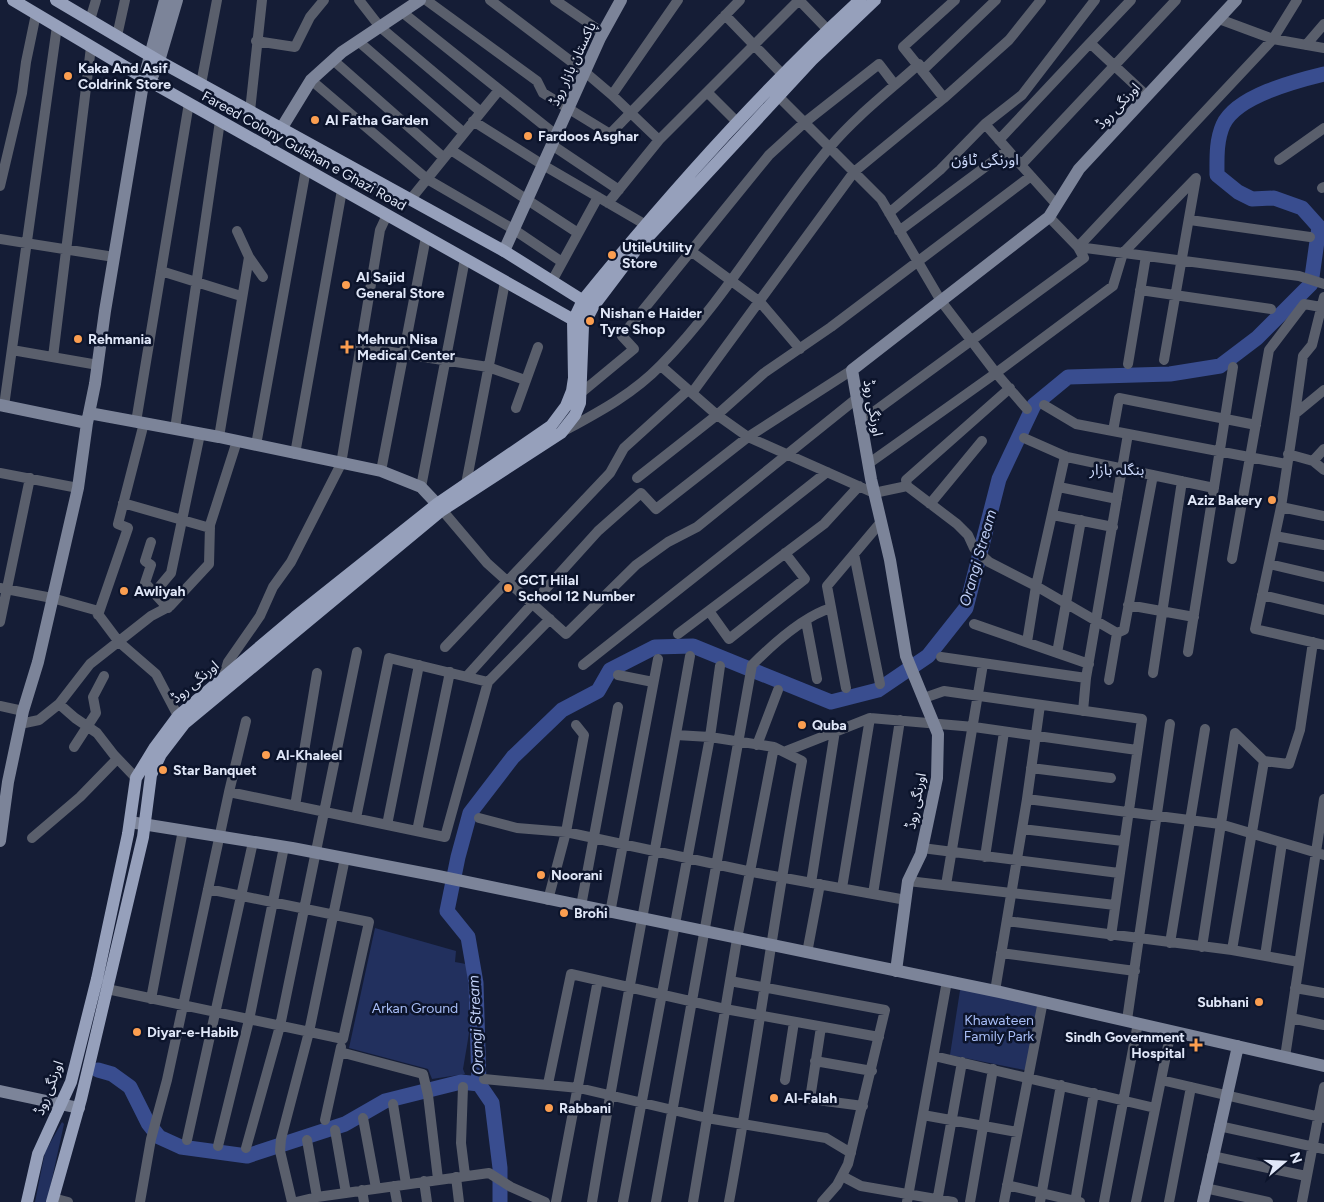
<svg xmlns="http://www.w3.org/2000/svg" width="1324" height="1202" font-family="Figtree,'Noto Sans Arabic',sans-serif">
<style>
.green{fill:#22305e}
.lines{fill:none;stroke-linecap:round;stroke-linejoin:round}
.river{stroke:#394d8f;stroke-width:15}
.street{stroke:#5a5f6c;stroke-width:10}
.secondary{stroke:#7c8499;stroke-width:12}
.primary{stroke:#96a0bb;stroke-width:12}
.poi-dot{fill:#fb9e50;stroke:#0c142b;stroke-width:2}
.labels{text-anchor:middle;dominant-baseline:central;stroke-width:5;stroke-linejoin:round;paint-order:stroke}
.street-label{font-size:14px;fill:#e0e7f8;stroke:#0c142b}
.poi-label{font-size:14px;font-weight:bold;fill:#e0e7f8;stroke:#0c142b;text-anchor:start}
.park-label{font-size:14px;fill:#a8bdf6;stroke:#0c142b}
.neighbourhood-label{font-size:15px;fill:#cddafc;stroke:#0c142b}
.water-label{font-size:15px;font-style:italic;fill:#c1d0f7;stroke:#0c142b}
</style>
<rect width="100%" height="100%" fill="#151d36"/>
<path class="green" d="M375,928L456,951L455,962L466,964C477,999 469,1033 463,1069L465,1074L432,1079L428,1069L349,1048Z
M961,984L1043,1001L1029,1071L950,1055Z
M62,1122L64,1124L47,1202H35L45,1152Z"/>
<g class="lines">
<path class="river" d="M98,1070L112,1074L130,1087L148,1123L159,1137L181,1147L247,1156L345,1124L385,1101L461,1082L479,1084
M500,1202V1168L492,1103L479,1084L476,983L468,937L447,911L458,857L470,813L513,757L562,710L598,691L610,670L655,647L693,646L831,702L878,690L928,656L966,608L999,479L1034,405L1068,377L1170,374L1220,366L1257,338L1311,284L1319,227L1302,208L1274,198L1252,199L1238,192L1217,175C1217,159 1216,141 1223,125C1236,96 1295,81 1324,74"/>
<path class="street" d="M359,0L380,27L481,112
M426,0L537,81L543,93L610,134L740,0
M490,0L585,72L612,95L678,0
M555,0L603,33
M799,0L828,30
M955,0L903,47L944,98L1009,40L1041,0
M1131,0L1090,43L1147,96
M402,12L556,135
M725,15L783,75
M1219,19L1273,39L1324,48
M90,20L96,0
M117,36L125,0
M256,41L295,47L310,17L324,0
M358,41L464,133
M1306,45L1324,24
M333,60L444,158
M922,71L996,0
M311,80L427,179L513,229L562,262
M201,84L217,0
M707,92L737,122
M612,95L659,140
M778,96L881,199L941,301L996,373L868,464
M250,111L262,0
M473,121L543,165L646,225
M999,140L1090,43
M552,145L619,190
M451,150L578,233
M1008,150L985,124L1022,95L1095,0
M1279,160L1324,128
M0,186L22,93L26,62L36,14
M1322,188L1324,187
M410,200L499,90
M608,203L659,140L799,0
M1057,205L1021,165L1176,0
M889,213L940,170L985,124
M1049,217L1078,247L1273,39L1297,0
M1190,220L1310,237
M237,231L249,257L263,277
M899,231L1008,150L1021,165
M0,239L114,257
M692,252L760,302L800,349
M161,271L241,296
M552,281L598,197
M1140,290L1271,309
M359,347L488,367L525,380
M12,350L98,365
M53,357L91,47
M1128,364L1146,256
M661,366L717,415L748,437L874,493L907,486L957,524L968,535L974,548L989,562L1036,586L1117,633L1109,680
M1324,390L1295,414L1281,507L1255,629L1324,645
M692,393L854,172L944,98
M576,397L634,349L622,336L769,155L804,123L879,64L895,85
M1044,405L1076,424L1286,464
M4,406L57,26
M516,408L538,347
M1027,409L996,373L1113,286L1123,253L1196,178L1164,360
M1295,414L1303,356L1312,345L1324,297
M136,422L189,103
M860,422L1084,258L1078,247L1299,276L1324,284
M175,429L220,121
M564,431C599,412 633,394 661,365C726,299 771,217 830,147C856,116 889,91 919,64
M1113,431L1119,398L1256,425
M219,437L249,257
M1024,438L1067,457L1214,488
M256,445L306,169
M295,454L342,190
M1288,454L1313,461L1324,449
M1313,461L1324,470
M381,471L426,237
M0,473L78,488
M637,478L717,415L764,373L831,327L1031,176
M466,484L505,282
M907,486L906,480L1010,388
M421,487L465,259
M1059,487L1117,499
M123,503L210,528
M437,504L487,563L566,634L636,565L668,542L697,527L856,399
M930,504L982,441
M1281,507L1324,516
M1053,515L1113,527
M1275,536L1324,545
M151,542L145,561L151,565L145,583L168,608
M854,554L880,684
M1232,559L1269,350L1304,304L1321,307
M1269,564L1324,577
M0,588L52,598L95,610L119,642L156,674L178,716
M155,592L171,573L200,434
M1262,595L1324,610
M1128,605L1194,617
M709,611L729,639L805,579L785,553
M98,615L128,528L118,524L144,423
M806,621L817,679
M0,622L30,478
M974,624L1089,664
M1117,633L1124,630L1153,475
M678,634L824,524L859,486
M1027,642L1036,586L1065,456
M445,647L610,473L624,448L688,390
M1188,652L1233,367
M1057,653L1081,520
M941,657L1086,678L1083,711
M583,665L827,472
M1153,673L1182,481
M618,675L653,682
M467,676L598,531L641,493L656,509L748,437L852,370
M1086,678L1128,434
M223,679L228,662L260,616L273,587L291,562L341,464L380,230L387,215
M846,688L827,586L881,522
M924,698L944,691L1142,719L1111,936
M59,704L75,718L97,733L114,755L136,778
M0,706L23,711
M20,724L39,720L59,704L90,664L151,616L170,606L209,564L210,525L237,441
M676,735L710,737L774,747L737,939L693,1202
M757,745L778,690
M74,747L96,713L93,697L104,676
M784,752L870,718L974,727L1137,750
M1264,761L1289,764L1300,730L1313,642
M1031,768L1111,778
M229,792L246,721
M1027,799L1220,824L1324,855
M295,806L317,673
M356,818L389,658L488,682
M479,818L517,828L566,832L752,872L906,900
M387,825L419,665
M1022,829L1123,841
M417,831L450,672
M32,838L80,797L117,759
M922,848L1119,873
M985,857L1004,732
M908,881L1115,905
M811,883L835,731
M946,885L983,664
M842,888L870,718
M873,894L900,720
M548,900L566,832L584,735L576,725
M581,906L618,707
M610,913L658,659
M1007,921L1232,950L1299,962
M1170,943L1205,729
M1202,947L1235,733
M1232,950L1264,761L1235,733
M807,953L820,884
M1001,953L1135,971
M1265,956L1282,843
M730,981L885,1010L848,1164L837,1185L822,1202
M1295,988L1324,993
M107,989L343,1039L369,922L208,889
M995,991L1027,799L1040,705
M151,999L183,830
M1291,1018L1324,1025
M1127,1020L1170,724
M821,1027L810,1099L863,1106
M340,1052L423,1074L428,1095L438,1179
M934,1056L1155,1108
M1285,1057L1324,799
M815,1061L872,1071
M484,1079L579,1088L707,1118L826,1138L851,1153
M785,1080L794,1022
M1161,1080L1324,1118
M548,1084L571,974L725,1009L879,1037
M463,1087L461,1143L465,1175
M393,1104L406,1184
M923,1115L1017,1132
M363,1118L376,1188
M325,1120L341,1047
M1219,1126L1324,1149
M335,1130L346,1193
M187,1140L253,842
M307,1140L317,1197
M218,1146L249,1020L284,847
M246,1148L280,1026L357,652
M1212,1156L1306,1176
M842,1176L861,1186L953,1202
M456,1177L459,1202
M424,1181L427,1202
M1007,1185L1080,1202
M394,1186L397,1202
M1205,1188L1268,1202
M362,1190L364,1202
M53,1198L68,1202
M140,1202L151,1139L167,1080L229,792L445,837L488,682L550,619
M292,1202L280,1151L281,1139L309,1032L345,858
M296,1202L317,1197L489,1173L511,1187L545,1202
M556,1202L598,980
M592,1202C622,1019 658,838 690,656
M623,1202L710,737L720,666
M656,1202L752,665C772,645 804,616 831,608
M729,1202C756,1056 775,908 802,761L774,747
M907,1202L947,981
M937,1202L962,1062
M970,1202L993,1069
M1004,1202L1043,1001
M1040,1202L1061,1085
M1075,1202L1094,1093
M1104,1202L1138,1023
M1136,1202L1171,1031
M1169,1202L1191,1087
M1302,1202L1324,1087"/>
<path class="secondary" d="M149,84L159,61L177,0
M281,129L311,80L342,52L420,0
M504,251L600,38L621,0
M0,405L87,423
M89,413L219,437L381,471L421,487L437,504
M130,822L292,848L438,876L1000,992L1324,1066
M0,841L8,782L23,711L38,662L78,488L87,423L95,384L105,311L144,78L165,0
M896,971L908,881L921,854L937,778L938,734L906,656L890,560L871,479L852,370L1049,217L1079,169L1236,0
M0,1091L79,1108
M1203,1202L1238,1046"/>
<path class="primary" d="M13,0L144,78L579,323
M56,0L159,61L504,251L590,305
M27,1202L38,1154L71,1082L97,979L128,834L136,778L155,747L178,716L295,617L437,504L551,426L566,406L572,391L574,378L573,321L583,300C669,194 760,92 860,0
M52,1202L81,1099L143,837L151,775L161,754L184,724L441,511L561,433L575,415L580,403L583,326L593,307L636,250L812,60L875,0"/>
</g>
<g class="poi-dot">
<circle cx="68" cy="76" r="5"/>
<circle cx="315" cy="120" r="5"/>
<circle cx="528" cy="136" r="5"/>
<circle cx="612" cy="255" r="5"/>
<circle cx="346" cy="285" r="5"/>
<circle cx="590" cy="321" r="5"/>
<circle cx="78" cy="339" r="5"/>
<path d="M344.5 339.5h5v5h5v5h-5v5h-5v-5h-5v-5h5z"/>
<circle cx="1272" cy="500" r="5"/>
<circle cx="508" cy="588" r="5"/>
<circle cx="124" cy="591" r="5"/>
<circle cx="802" cy="725" r="5"/>
<circle cx="266" cy="755" r="5"/>
<circle cx="163" cy="770" r="5"/>
<circle cx="541" cy="875" r="5"/>
<circle cx="564" cy="913" r="5"/>
<circle cx="1259" cy="1002" r="5"/>
<circle cx="137" cy="1032" r="5"/>
<path d="M1193.5 1037.5h5v5h5v5h-5v5h-5v-5h-5v-5h5z"/>
<circle cx="774" cy="1098" r="5"/>
<circle cx="549" cy="1108" r="5"/>
</g>
<g class="labels">
<g class="street-label">
<text transform="translate(573 64) rotate(-65)">پاکستان بازار روڈ</text>
<text transform="translate(1118 106) rotate(-47)">اورنگی روڈ</text>
<text transform="translate(304 151) rotate(29)">Fareed Colony Gulshan e Ghazi Road</text>
<text transform="translate(873 408) rotate(80)">اورنگی روڈ</text>
<text transform="translate(195 682) rotate(-40)">اورنگی روڈ</text>
<text transform="translate(916 801) rotate(-79)">اورنگی روڈ</text>
<text transform="translate(49 1088) rotate(-69)">اورنگی روڈ</text>
</g>
<g class="poi-label">
<text x="78" y="68">Kaka And Asif<tspan x="78" dy="16">Coldrink Store</tspan></text>
<text x="325" y="120">Al Fatha Garden</text>
<text x="538" y="136">Fardoos Asghar</text>
<text x="622" y="247">UtileUtility<tspan x="622" dy="16">Store</tspan></text>
<text x="356" y="277">Al Sajid<tspan x="356" dy="16">General Store</tspan></text>
<text x="600" y="313">Nishan e Haider<tspan x="600" dy="16">Tyre Shop</tspan></text>
<text x="88" y="339">Rehmania</text>
<text x="357" y="339">Mehrun Nisa<tspan x="357" dy="16">Medical Center</tspan></text>
<text x="1262" y="500" text-anchor="end">Aziz Bakery</text>
<text x="518" y="580">GCT Hilal<tspan x="518" dy="16">School 12 Number</tspan></text>
<text x="134" y="591">Awliyah</text>
<text x="812" y="725">Quba</text>
<text x="276" y="755">Al-Khaleel</text>
<text x="173" y="770">Star Banquet</text>
<text x="551" y="875">Noorani</text>
<text x="574" y="913">Brohi</text>
<text x="1249" y="1002" text-anchor="end">Subhani</text>
<text x="147" y="1032">Diyar-e-Habib</text>
<text x="1185" y="1037" text-anchor="end">Sindh Government<tspan x="1185" dy="16">Hospital</tspan></text>
<text x="784" y="1098">Al-Falah</text>
<text x="559" y="1108">Rabbani</text>
</g>
<g class="park-label">
<text x="415" y="1008">Arkan Ground</text>
<text x="999" y="1020">Khawateen<tspan x="999" dy="16">Family Park</tspan></text>
</g>
<g class="neighbourhood-label">
<text x="985" y="160">اورنگی ٹاؤن</text>
<text x="1117" y="470">بنگلہ بازار</text>
</g>
<g class="water-label">
<text transform="translate(978 558) rotate(-74)">Orangi Stream</text>
<text transform="translate(476 1025) rotate(-93)">Orangi Stream</text>
</g>
</g>
<g transform="translate(1284 1162) rotate(71)" stroke="#0c142b" stroke-width="4" paint-order="stroke">
<path d="M0-4L9 19L0 12L-9 19Z" fill="#e0e7f8"/>
<text y="-8" font-size="14" font-weight="bold" text-anchor="middle" fill="#e0e7f8">N</text>
</g>
</svg>
